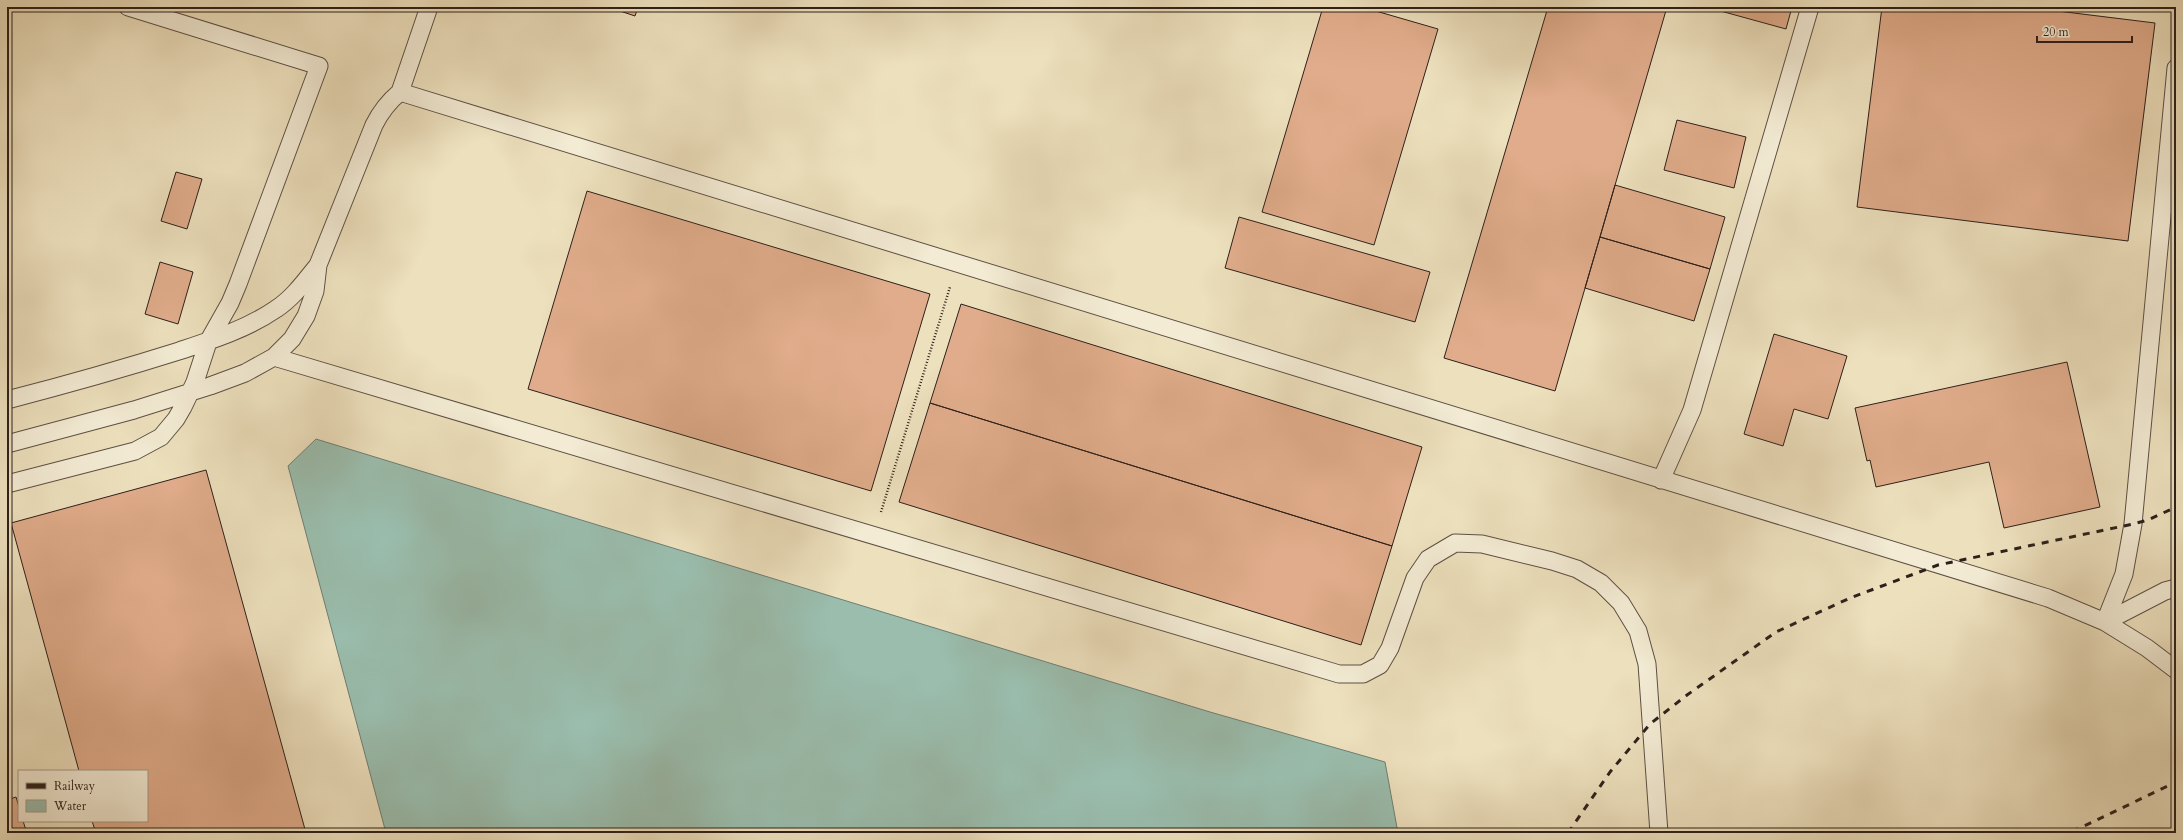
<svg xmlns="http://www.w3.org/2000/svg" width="2183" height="840" font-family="Cardo,serif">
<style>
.water{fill:#9abdad;stroke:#6e7e73}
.building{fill:#e0ac8b;stroke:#2d201b}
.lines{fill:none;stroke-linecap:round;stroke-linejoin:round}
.lane-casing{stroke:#5d5044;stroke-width:19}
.path{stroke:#2d201b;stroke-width:2.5;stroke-dasharray:1 2;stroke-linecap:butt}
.lane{stroke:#f3ebd4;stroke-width:17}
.rail{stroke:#2d201b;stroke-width:3;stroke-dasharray:7 7;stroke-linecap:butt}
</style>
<rect width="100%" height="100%" fill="#ede0bd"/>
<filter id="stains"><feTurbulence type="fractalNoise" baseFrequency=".005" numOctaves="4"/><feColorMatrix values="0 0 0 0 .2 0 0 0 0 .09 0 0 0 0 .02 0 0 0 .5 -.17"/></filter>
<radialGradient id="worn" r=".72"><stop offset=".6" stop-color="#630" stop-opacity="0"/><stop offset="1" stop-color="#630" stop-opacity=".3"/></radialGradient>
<path class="water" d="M316,439L1210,712L1385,762L1398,833H386L288,466Z"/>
<path class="building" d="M608,7H638L635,16Z
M1323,7H1362L1438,29L1374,245L1262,212Z
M1548,7H1667L1555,391L1444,358Z
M1706,7H1792L1786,29Z
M1882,7H2025L2155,23L2128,241L1857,207Z
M1677,120L1746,137L1734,188L1664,170Z
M176,172L202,179L187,229L161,221Z
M1615,185L1725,217L1710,269L1600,237Z
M587,191L930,294L871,491L528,389Z
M1239,217L1430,272L1415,322L1225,268Z
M1600,237L1710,269L1694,321L1585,288Z
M160,262L193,272L178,324L145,314Z
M961,304L1422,447L1392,546L930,403Z
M1774,334L1847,356L1828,419L1794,409L1783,446L1744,434Z
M2067,362L2100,507L2004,528L1989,462L1876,487L1870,460L1867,461L1855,408Z
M930,403L1392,546L1361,645L899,502Z
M206,470L306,833H96L92,821H147V771H79L11,523Z
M16,797L19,807V821H23L27,833H7V800Z"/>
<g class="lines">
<defs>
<path id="lane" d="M400,92L2048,598L2105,622L2147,648L2176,670
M274,357L1339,674H1363L1380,665L1390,648L1415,578L1428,559L1455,543L1482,544L1552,561L1577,569L1601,583L1621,603L1638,631L1647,664L1659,833
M7,400C65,385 122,369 179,351C212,340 247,329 276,309C293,298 305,281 318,265
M7,444L134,410L210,386L245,373L274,357L292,339L306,316L315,291L318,265L374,125C381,111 388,102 400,92L429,7
M1661,480L1692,410L1810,7
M7,484L135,451L161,437L176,419L183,407L195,382L208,342L230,303L238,284L319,66L128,7
M2105,622L2124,574L2133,524L2176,68
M2105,622L2165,591L2176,588"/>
</defs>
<use href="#lane" class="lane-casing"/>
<path class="path" d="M881,512L950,287"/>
<use href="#lane" class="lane"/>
<path class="rail" d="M1568,833L1610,772L1650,724L1687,695L1776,632L1850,598L1938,565L2133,524L2148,520L2176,507
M2058,833L2078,829L2176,782"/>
</g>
<rect width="2183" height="840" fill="none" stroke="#ede0bd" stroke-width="24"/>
<rect x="8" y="8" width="2167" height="824" fill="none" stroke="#2d201b" stroke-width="2"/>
<rect x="12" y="12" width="2159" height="816" fill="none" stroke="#2d201b"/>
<rect x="18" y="770" width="130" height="52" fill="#f3ebd4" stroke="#a49a8a"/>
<rect x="26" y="783" width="20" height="6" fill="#2d201b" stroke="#a49a8a"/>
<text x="54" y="790" font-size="12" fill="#2d201b">Railway</text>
<rect x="26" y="800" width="20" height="12" fill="#9abdad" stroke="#a49a8a"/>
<text x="54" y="810" font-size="12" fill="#2d201b">Water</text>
<path d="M2037 36v6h95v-6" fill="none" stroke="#2d201b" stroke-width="2"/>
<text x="2043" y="36" font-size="12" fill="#2d201b" stroke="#f3ebd4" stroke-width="3" paint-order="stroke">20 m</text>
<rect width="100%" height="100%" filter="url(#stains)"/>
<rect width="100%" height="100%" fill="url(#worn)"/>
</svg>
